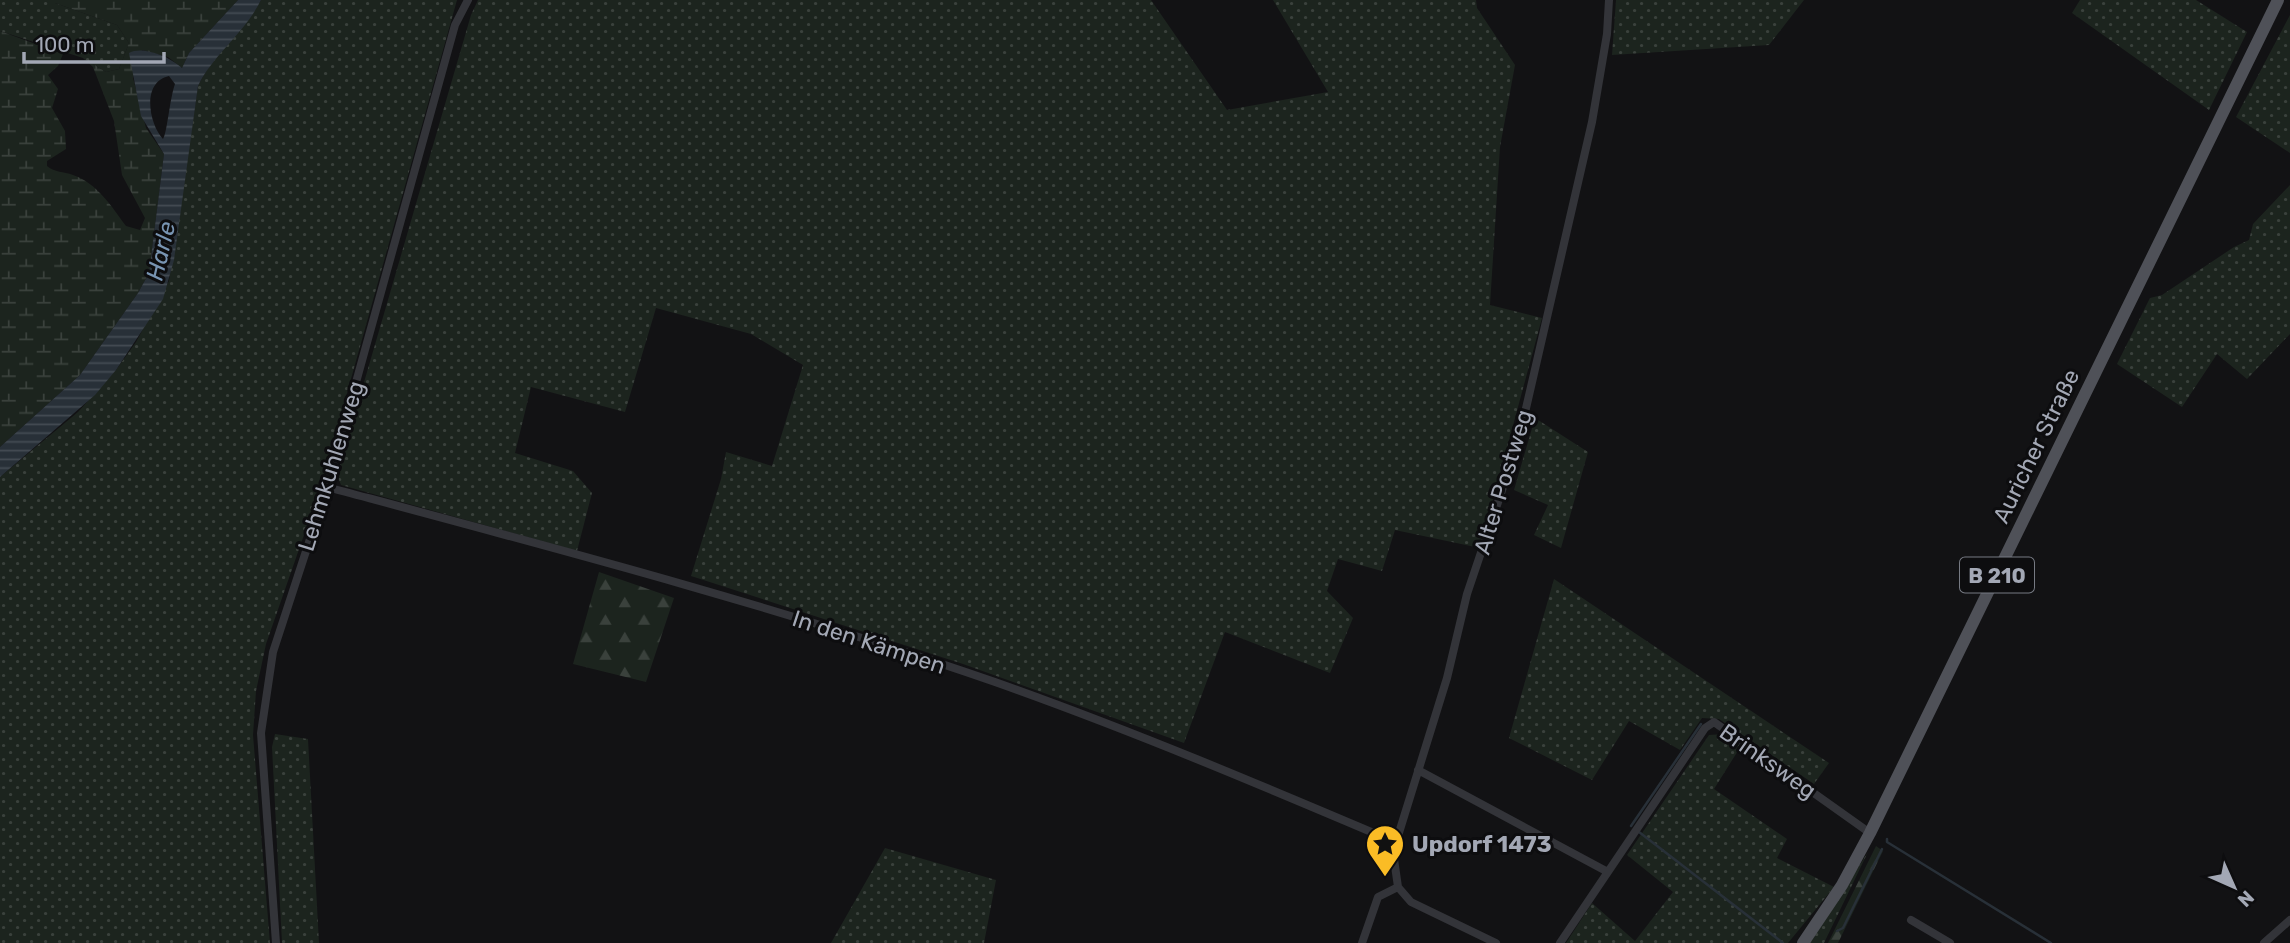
<svg xmlns="http://www.w3.org/2000/svg" width="2290" height="943" font-family="Rubik,sans-serif">
<style>
.grass{fill:url(#grass-dots)}
.forest{fill:url(#forest-firs)}
.wetland{fill:url(#wetland-marsh)}
.water{fill:url(#water-rules);fill-rule:evenodd}
.lines{fill:none;stroke-linecap:round;stroke-linejoin:round}
.stream{stroke:#283038;stroke-width:2.5}
.street{stroke:#333439;stroke-width:8}
.primary{stroke:#4f5158;stroke-width:12}
.labels{text-anchor:middle;dominant-baseline:central;stroke-width:6;stroke-linejoin:round;paint-order:stroke}
.shield{fill:#0d0d0f;stroke:#767a83;stroke-width:2}
.shield-label{font-size:21px;font-weight:bold;fill:#a3a8b5}
.street-label{font-size:23px;fill:#a3a8b5;stroke:#0d0d0f}
.poi-label{font-size:23px;font-weight:bold;fill:#a3a8b5;stroke:#0d0d0f;text-anchor:start}
.water-label{font-size:24px;font-style:italic;fill:#7894b2;stroke:#0d0d0f}
</style>
<defs>
<pattern id="grass-dots" width="8" height="8" patternUnits="userSpaceOnUse" patternTransform="scale(1.75)"><rect width="8" height="8" fill="#1c241e"/><path d="M2 2h.1M6 6h.1" fill="none" stroke="#3a413c" stroke-width="1.8" stroke-linecap="round"/></pattern>
<pattern id="forest-firs" width="22" height="20" patternUnits="userSpaceOnUse" patternTransform="scale(1.75)"><rect width="22" height="20" fill="#1c241e"/><path d="M5 1l3.5 6h-7zM16 11l3.5 6h-7z" fill="#3a413c"/></pattern>
<pattern id="wetland-marsh" width="20" height="14" patternUnits="userSpaceOnUse" patternTransform="scale(1.75)"><rect width="20" height="14" fill="#1c241e"/><path d="M1 5h8M5 5V1M11 12h8M15 12V8" fill="none" stroke="#3a413c"/></pattern>
<pattern id="water-rules" width="6" height="5" patternUnits="userSpaceOnUse" patternTransform="scale(1.75)"><rect width="6" height="5" fill="#283038"/><path d="M0 2.5h6" fill="none" stroke="#444b53"/></pattern>
</defs>
<rect width="100%" height="100%" fill="#121214"/>
<path class="grass" d="M0,0H55V3L117,25L129,43L119,69L106,72L83,58L0,31Z
M261,0H457L321,486L266,644L256,691L253,735L270,943H0V477L78,412L116,370L136,342L169,281L198,86C214,53 244,32 261,0Z
M478,0H1151L1227,110L1328,92L1273,0H1476L1477,8L1515,65L1500,147L1490,305L1542,318L1480,548L1395,530L1382,571L1338,559L1327,591L1353,618L1330,673L1225,632L1184,743L963,664L691,576L721,479L726,452L772,466L803,365L751,334L656,308L625,412L531,387L515,453L573,471L592,493L577,551L341,485L337,475L471,15Z
M1616,0H1804L1769,45L1612,55Z
M2080,0H2196L2247,32L2209,110L2072,13Z
M2290,15V153L2236,117Z
M2290,185V334L2247,379L2217,354L2182,407L2117,364L2150,298L2162,295L2234,247L2249,240L2253,224Z
M1535,418L1588,452L1561,548L1534,535L1548,505L1514,490Z
M1554,579L1829,763L1814,784L1719,719L1702,718L1680,750L1629,721L1592,780L1509,738Z
M275,734L308,739L319,943H282L272,747Z
M1725,734L1741,746L1714,789L1787,839L1777,858L1834,887L1788,943H1566L1592,903L1635,941L1673,892L1627,855L1709,735Z
M885,848L996,880L984,943H831Z
M1868,852L1824,943H1810Z"/>
<path class="forest" d="M599,572L674,598L646,682L573,664Z
M1876,846L1883,851L1838,943H1828Z"/>
<path class="wetland" d="M55,0H238L189,53L182,68L168,57L142,50L133,78L146,128L164,154L149,273L138,293L80,375L0,447V31L63,54L58,66L48,75L58,89L52,108L65,131L66,149L47,161V166C55,173 63,171 73,175C97,183 112,207 126,226L140,230L145,218L122,175L114,121L93,67L83,58L106,72L119,69L129,43L117,25L55,3Z"/>
<path class="water" d="M238,0H261C245,33 214,53 198,86L174,260L163,299L116,370L95,395L0,477V447L80,375L138,293L149,273L164,154L141,116L129,53C144,45 171,58 182,68L189,53ZM169,76L175,84C170,97 167,134 163,139C149,124 141,82 169,76Z"/>
<g class="lines">
<path class="stream" d="M1631,826L1701,724
M1639,832L1783,943
M1887,839V842L2051,943
M1837,931L1843,928L1882,849"/>
<path class="street" d="M327,487C551,547 776,606 995,682C1131,730 1263,786 1395,842
M1418,770L1606,871
M1911,920L1950,943
M276,943L261,733L273,652L327,487L455,25L468,0
M1362,943L1378,897L1398,887
M1496,943L1411,902L1398,887L1393,852L1447,678L1467,594L1518,443L1592,122L1607,34L1609,0
M1560,943L1705,728L1714,722L1870,833
M2264,943L2290,920"/>
<path class="primary" d="M1803,943L1842,885L1870,833L2278,0"/>
</g>
<defs>
<symbol id="sight-pin" viewBox="-11 -11 22 30"><path d="M0 17L-7.5 6A9.5 9.5 0 1 1 7.5 6Z" fill="#fabc25" stroke="#0d0d0f"/><path d="M0-6L1.8-2.2L6-1.7L2.9 1.2L3.7 5.4L0 3.3L-3.7 5.4L-2.9 1.2L-6-1.7L-1.8-2.2Z" fill="#111"/></symbol>
</defs>
<g fill-rule="evenodd">
<use href="#sight-pin" x="1363" y="822" width="44" height="60"/>
</g>
<g class="labels">
<rect class="shield" x="1960" y="557.5" width="74" height="35" rx="5"/>
<g class="shield-label">
<text x="1997" y="575">B 210</text>
</g>
<g class="street-label">
<text transform="translate(2036 446) rotate(-64)">Auricher Straße</text>
<text transform="translate(331 466) rotate(-73)">Lehmkuhlenweg</text>
<text transform="translate(1503 482) rotate(-73)">Alter Postweg</text>
<text transform="translate(869 642) rotate(18)">In den Kämpen</text>
<text transform="translate(1768 761) rotate(35)">Brinksweg</text>
</g>
<g class="poi-label">
<text x="1412" y="844">Updorf 1473</text>
</g>
<g class="water-label">
<text transform="translate(161 251) rotate(-77)">Harle</text>
</g>
</g>
<g transform="translate(2234 887) rotate(135)" stroke="#0d0d0f" stroke-width="5" paint-order="stroke">
<path d="M0-5L12 26L0 18L-12 26Z" fill="#a3a8b5"/>
<text y="-10" font-size="19" font-weight="bold" text-anchor="middle" fill="#a3a8b5">N</text>
</g>
<path d="M24 52v10h140v-10" fill="none" stroke="#a3a8b5" stroke-width="3.5"/>
<text x="35" y="52" font-size="21" fill="#a3a8b5" stroke="#0d0d0f" stroke-width="5" paint-order="stroke">100 m</text>
</svg>
